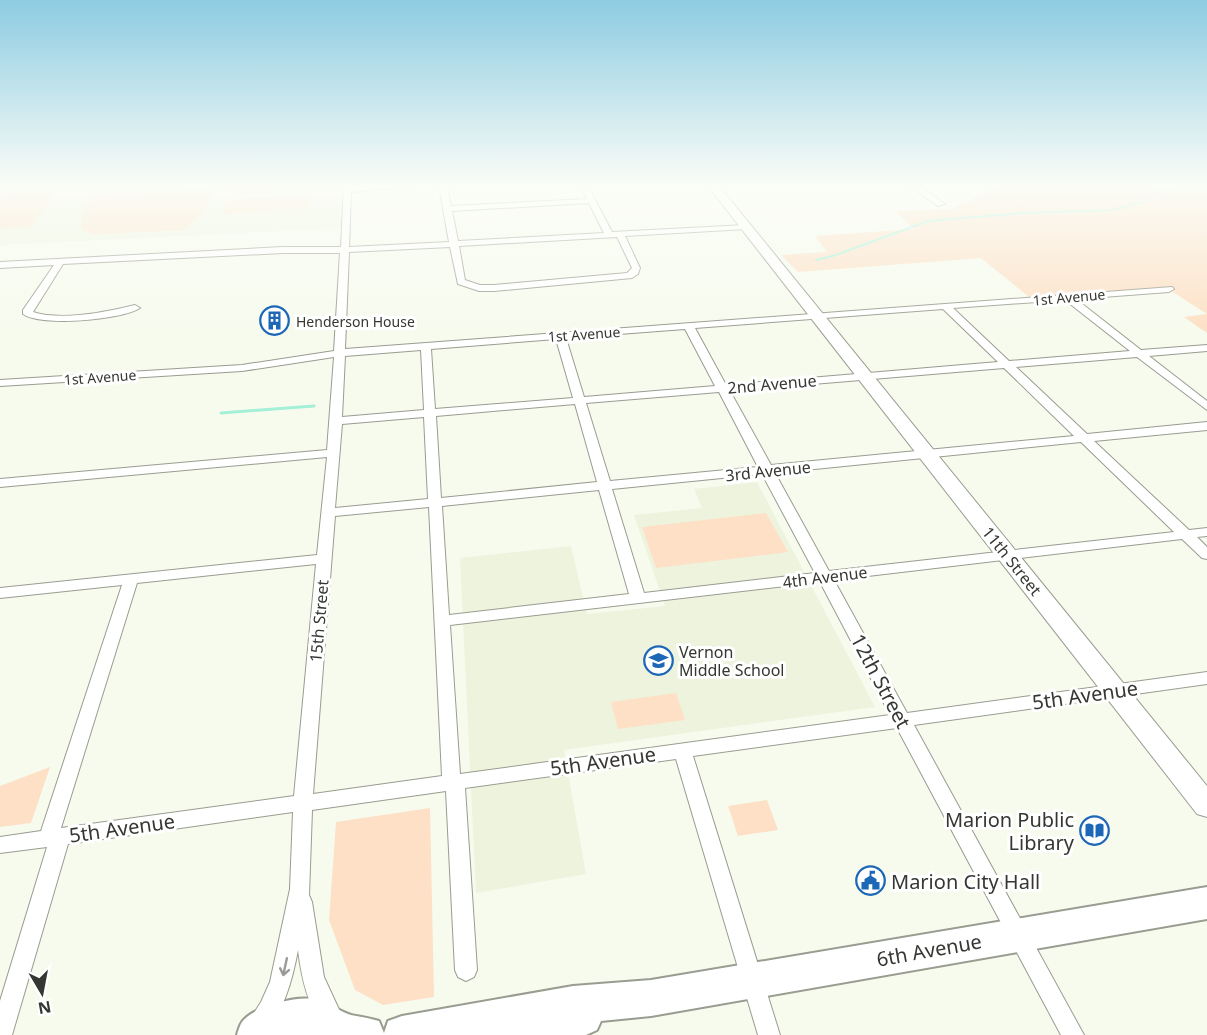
<svg xmlns="http://www.w3.org/2000/svg" width="1207" height="1035" font-family="'Noto Sans',sans-serif">
<style>
.built{fill:#eef3de}
.green{fill:#fde0c5}
.lines{fill:none;stroke-linecap:round;stroke-linejoin:round}
.stream-far1{stroke:#a4efd8;stroke-width:2}
.stream{stroke:#a4efd8;stroke-width:3}
.street-casing{stroke:#999c90;stroke-width:2}
.secondary-casing{stroke:#999c90;stroke-width:2}
.primary-casing{stroke:#999c90;stroke-width:4}
.street{fill:#fff;fill-rule:evenodd}
.secondary{fill:#fff;fill-rule:evenodd}
.primary{fill:#fff;fill-rule:evenodd}
.oneway{stroke:#9a9b98}
.labels{text-anchor:middle;dominant-baseline:central;stroke-width:6;stroke-linejoin:round;paint-order:stroke}
.far-street-label{font-size:14px;fill:#353732;stroke:#fff}
.far-poi-label{font-size:14px;fill:#353732;stroke:#fff;text-anchor:start}
.street-label{font-size:16px;fill:#353732;stroke:#fff}
.poi-label{font-size:16px;fill:#353732;stroke:#fff;text-anchor:start}
.near-street-label{font-size:20px;fill:#353732;stroke:#fff}
.near-poi-label{font-size:20px;fill:#353732;stroke:#fff;text-anchor:end}
</style>
<rect width="100%" height="100%" fill="#f7fbee"/>
<path class="built" d="M0,186H344L342,228L0,245Z
M757,482L875,707L564,750L586,874L476,893L460,558L571,546L587,614L665,606L634,515L702,508L694,489Z"/>
<path class="green" d="M215,186H279L277,192C257,193 233,198 215,186Z
M999,186H1207V333L1184,317L1207,314L1165,287L1029,297L981,258L798,272L781,255L827,252L815,236L914,229L895,211L951,209Z
M206,188L212,191L206,209L184,230L93,234L81,229L82,213L92,196Z
M58,190L30,227L0,229V193Z
M310,195L309,208L223,214L227,200Z
M766,513L788,552L656,568L642,527Z
M676,693L685,720L618,729L611,702Z
M50,767L31,823L0,827V786Z
M767,800L778,830L738,836L728,806Z
M430,808L434,997L383,1005L355,990L329,920L336,822Z"/>
<g class="lines">
<path class="stream-far1" d="M816,260L836,255L928,221L1023,213L1112,210L1143,202L1159,192L1174,188H1207"/>
<path class="stream" d="M221,413L314,406"/>
<defs>
<path id="street" d="M344,186H412L351,192L349,247L449,242L439,186H447L451,206L587,199L580,186H588L612,232L746,225L750,227L746,229L625,236L640,268L638,274L632,278L494,291H479L458,284L450,247L349,252L345,349L1172,287L1174,289L1169,292L1076,299L1141,350L1207,345V351L1149,356L1207,401V410L1137,357L1016,367L1087,434L1207,422V430L1094,441L1189,530L1207,528V536L1197,537L1207,547V559L1202,558L1182,539L834,580L907,713L1207,672V684L914,725L1084,1035H1061L897,728L693,756L780,1035H758L676,759L465,788L477,970L474,977L466,981L458,977L455,970L446,791L312,810L309,895L312,902L324,977L342,1016L339,1024L331,1027C308,1018 301,973 298,950C292,982 284,1009 265,1035H240L261,1002L270,982L290,889L293,812L68,844L12,1035H0V1001L47,847L0,853V837L41,831L122,585L0,598V588L317,555L327,457L0,487V479L327,450L334,357L242,371L0,386V380L242,365L334,351L340,253H283L63,264L33,312C61,321 107,312 135,305L140,308C122,320 40,327 23,314V310L54,265L0,268V262L283,247H341ZM589,203L604,233L458,241L452,211ZM617,237L632,268L627,273L494,285H480L465,280L459,246ZM1065,300L1130,351L1009,361L953,308ZM943,309L998,362L726,385L695,328ZM685,329L715,386L584,397L566,338ZM556,339L573,398L435,409L431,349ZM421,350L424,410L342,417L345,356ZM1004,368L1074,436L771,465L730,391ZM719,392L758,467L610,481L586,403ZM575,404L597,482L441,498L436,416ZM424,417L428,499L335,508L342,424ZM1081,442L1174,532L829,571L775,473ZM762,474L815,573L644,593L612,489ZM599,490L629,594L449,615L442,506ZM429,507L442,776L313,794L335,516ZM316,564L294,796L61,828L137,583ZM820,582L890,715L460,774L450,625Z
M909,186H919L945,204L938,206Z"/>
<path id="secondary" d="M708,186H719L1207,786V817L1197,814Z"/>
<path id="primary" d="M1207,887V919L651,1016L601,1021L597,1030L586,1035H237C238,1031 240,1025 242,1022C253,1007 295,996 312,999C327,1001 338,1011 351,1015C361,1017 369,1018 379,1021L384,1033L388,1021L402,1016L573,986L651,980Z"/>
</defs>
<use href="#street" class="street-casing"/>
<use href="#secondary" class="secondary-casing"/>
<use href="#primary" class="primary-casing"/>
<use href="#street" class="street"/>
<use href="#secondary" class="secondary"/>
<use href="#primary" class="primary"/>
</g>
<defs><path id="oneway-shaft" d="M-6 0H5M1.5-3L5.5 0L1.5 3" fill="none" stroke-width="1.6" stroke-linecap="round" stroke-linejoin="round" transform="scale(1.5)"/></defs>
<use class="oneway" href="#oneway-shaft" transform="translate(285 967) rotate(102)"/>
<linearGradient id="sky" x2="0" y2="1"><stop stop-color="#8dcce2"/><stop offset="0.56" stop-color="#fbfdf7"/><stop offset="1" stop-color="#fbfdf7" stop-opacity="0"/></linearGradient>
<rect width="1207" height="331" fill="url(#sky)"/>
<defs>
<symbol id="building-ring" viewBox="-11 -11 22 22"><circle r="9.5" fill="#fff" stroke="#1d67b7" stroke-width="1.5"/><path d="M-4-6H4V6H1V3H-1V6H-4ZM-2.5-4.3h1.7v1.8h-1.7ZM.8-4.3h1.7v1.8H.8ZM-2.5-1h1.7V.8h-1.7ZM.8-1h1.7V.8H.8Z" fill="#1d67b7"/></symbol>
<symbol id="school-ring" viewBox="-11 -11 22 22"><circle r="9.5" fill="#fff" stroke="#1d67b7" stroke-width="1.5"/><path d="M0-5L7-2L0 1L-7-2ZM-4 1L0 2.5L4 1V4Q0 6-4 4Z" fill="#1d67b7"/></symbol>
<symbol id="library-ring" viewBox="-11 -11 22 22"><circle r="9.5" fill="#fff" stroke="#1d67b7" stroke-width="1.5"/><path d="M-6-4Q-3-5.5-.7-3.5V5Q-3 3-6 4ZM6-4Q3-5.5 .7-3.5V5Q3 3 6 4Z" fill="#1d67b7"/></symbol>
<symbol id="civic-ring" viewBox="-11 -11 22 22"><circle r="9.5" fill="#fff" stroke="#1d67b7" stroke-width="1.5"/><path d="M-.6-6.5H3V-4.5H.6V-3L4-1V1h2V6H-6V1h2V-1L-.6-3ZM-1.2 2.5V6h2.4V2.5Z" fill="#1d67b7"/></symbol>
</defs>
<g fill-rule="evenodd">
<use href="#building-ring" x="258" y="304" width="33" height="33"/>
<use href="#school-ring" x="642" y="644" width="33" height="33"/>
<use href="#library-ring" x="1078" y="814" width="33" height="33"/>
<use href="#civic-ring" x="854" y="864" width="33" height="33"/>
</g>
<g class="labels">
<g class="far-street-label">
<text transform="translate(1069 297) rotate(-5)">1st Avenue</text>
<text transform="translate(584 334) rotate(-4)">1st Avenue</text>
<text transform="translate(100 377) rotate(-4)">1st Avenue</text>
</g>
<g class="far-poi-label">
<text x="296" y="321">Henderson House</text>
</g>
<g class="street-label">
<text transform="translate(772 384) rotate(-5)">2nd Avenue</text>
<text transform="translate(768 471) rotate(-6)">3rd Avenue</text>
<text transform="translate(1012 561) rotate(51)">11th Street</text>
<text transform="translate(825 577) rotate(-7)">4th Avenue</text>
<text transform="translate(319 621) rotate(-85)">15th Street</text>
</g>
<g class="poi-label">
<text x="679" y="652">Vernon<tspan x="679" dy="18">Middle School</tspan></text>
</g>
<g class="near-street-label">
<text transform="translate(881 681) rotate(62)">12th Street</text>
<text transform="translate(1085 695) rotate(-8)">5th Avenue</text>
<text transform="translate(603 761) rotate(-8)">5th Avenue</text>
<text transform="translate(122 828) rotate(-8)">5th Avenue</text>
<text transform="translate(929 950) rotate(-10)">6th Avenue</text>
</g>
<g class="near-poi-label">
<text x="1074" y="819">Marion Public<tspan x="1074" dy="23">Library</tspan></text>
<text x="891" y="881" text-anchor="start">Marion City Hall</text>
</g>
</g>
<g transform="translate(42 993) rotate(170)" stroke="#ffffff" stroke-width="4.5" paint-order="stroke">
<path d="M0-4.5L10 22L0 15L-10 22Z" fill="#353732"/>
<text y="-9" font-size="16" font-weight="bold" text-anchor="middle" fill="#353732">N</text>
</g>
</svg>
